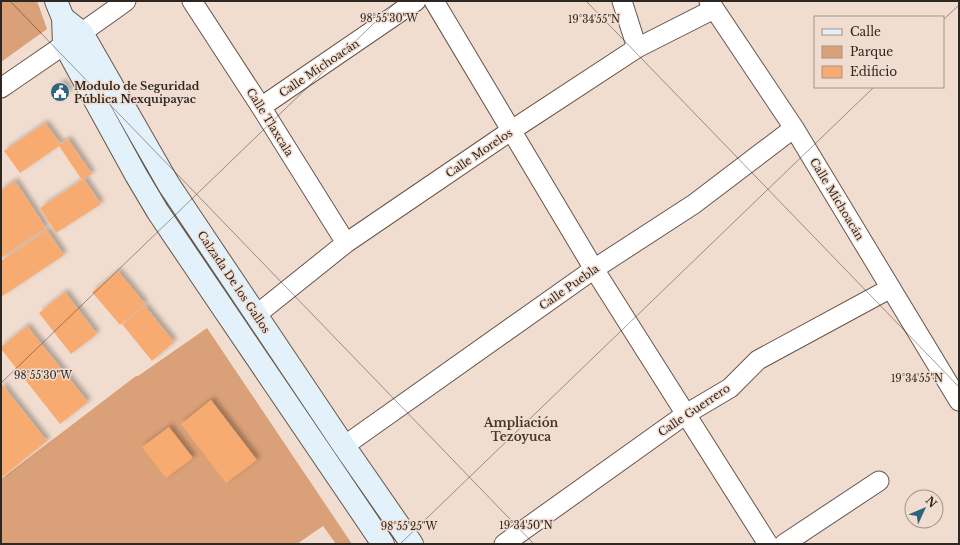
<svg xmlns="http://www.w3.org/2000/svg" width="960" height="545" font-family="'Libre Baskerville',serif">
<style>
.green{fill:#daa077}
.building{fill:#f8ab71;filter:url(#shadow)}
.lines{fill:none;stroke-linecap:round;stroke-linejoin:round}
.minor-casing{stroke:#67564b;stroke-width:21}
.secondary-casing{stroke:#67564b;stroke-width:24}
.minor{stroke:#fff;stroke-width:19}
.secondary{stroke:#e3f2fa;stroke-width:22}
.ticks{fill:none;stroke:#2e2722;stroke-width:1;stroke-opacity:0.45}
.labels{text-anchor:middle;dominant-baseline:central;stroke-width:3;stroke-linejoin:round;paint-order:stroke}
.street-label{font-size:11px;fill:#2e2722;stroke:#f1ddd0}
.poi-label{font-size:11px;font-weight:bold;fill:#2e2722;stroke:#f1ddd0;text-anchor:start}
.neighbourhood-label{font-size:12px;font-weight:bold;fill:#46362b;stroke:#f1ddd0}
.ticks-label{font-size:10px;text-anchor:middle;fill:#2e2722;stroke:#f1ddd0;stroke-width:3;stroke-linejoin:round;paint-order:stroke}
</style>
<defs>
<filter id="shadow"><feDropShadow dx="3.5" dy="-3.5" stdDeviation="2" flood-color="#0004"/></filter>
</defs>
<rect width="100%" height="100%" fill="#f1ddd0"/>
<path class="green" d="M1,1H37L47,29L1,62Z
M207,328L352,544H336L323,526L297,544H1V479L136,376H138Z"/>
<path class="building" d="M63,82L70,92L57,102L50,91Z
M45,123L61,144L68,139L92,174L84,179L101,204L56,233L40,208L82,180L59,146L20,173L4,151Z
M15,181L46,228L1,258V190Z
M47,230L64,255L1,297V261Z
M118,271L145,304L120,325L92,292Z
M65,292L97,334L71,354L39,313Z
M145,306L174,342L152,361L122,324Z
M27,326L88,402L60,424L1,349V347Z
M1,383L47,441L1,478Z
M211,400L257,460L226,483L181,424Z
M169,427L193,458L166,478L142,447Z"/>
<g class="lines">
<defs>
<path id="minor" d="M192,1L261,107L346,243
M434,1L594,269L768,544
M622,1L637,48
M709,1L794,128L959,401
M1,88C43,59 85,31 126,1
M261,107L416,1
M256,315L346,243L512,130L637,48L714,9
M344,446L594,269L694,204L794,128
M504,544L686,414L730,388L758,360L891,288
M784,544L879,481"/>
<path id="secondary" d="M56,1L63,18L64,44L136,175L158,212L227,314L383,544
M63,18L82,33L169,185L344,446L412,544"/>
</defs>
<use href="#minor" class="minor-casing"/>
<use href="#secondary" class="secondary-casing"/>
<use href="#minor" class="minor"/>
<use href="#secondary" class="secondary"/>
</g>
<path class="ticks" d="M10,1L534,544M586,1L959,387M943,20L959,5M1,383L397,1M400,544L874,87"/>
<defs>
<symbol id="civic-disc" viewBox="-11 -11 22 22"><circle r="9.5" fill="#2e647f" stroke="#f1ddd0"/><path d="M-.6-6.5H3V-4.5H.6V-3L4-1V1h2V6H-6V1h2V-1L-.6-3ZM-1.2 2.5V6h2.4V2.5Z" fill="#fff"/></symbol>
</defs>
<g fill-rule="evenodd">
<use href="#civic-disc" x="49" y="81" width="22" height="22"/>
</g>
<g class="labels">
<g class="street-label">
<text transform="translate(319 68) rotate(-34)">Calle Michoacán</text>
<text transform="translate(270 122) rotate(58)">Calle Tlaxcala</text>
<text transform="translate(479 153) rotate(-34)">Calle Morelos</text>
<text transform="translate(837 199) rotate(59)">Calle Michoacán</text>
<text transform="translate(234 282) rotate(56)">Calzada De los Gallos</text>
<text transform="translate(569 287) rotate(-35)">Calle Puebla</text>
<text transform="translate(694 410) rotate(-34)">Calle Guerrero</text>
</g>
<g class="poi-label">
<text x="74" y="86">Modulo de Seguridad<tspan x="74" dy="13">Pública Nexquipayac</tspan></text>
</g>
<g class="neighbourhood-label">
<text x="521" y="422">Ampliación<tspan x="521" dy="14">Tezoyuca</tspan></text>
</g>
</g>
<g class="ticks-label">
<text x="389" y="22">98°55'30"W</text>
<text x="594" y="23">19°34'55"N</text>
<text x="43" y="379">98°55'30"W</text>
<text x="917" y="382">19°34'55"N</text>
<text x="526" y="529">19°34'50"N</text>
<text x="409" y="530">98°55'25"W</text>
</g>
<rect width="960" height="545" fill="none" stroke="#2e2722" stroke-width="4"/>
<rect x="814" y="16" width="130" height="72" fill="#f1ddd0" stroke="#a3948a"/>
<rect x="822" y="29" width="20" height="6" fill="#e3f2fa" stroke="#a3948a"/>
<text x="850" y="36" font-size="12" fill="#2e2722">Calle</text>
<rect x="822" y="46" width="20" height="12" fill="#daa077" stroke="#a3948a"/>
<text x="850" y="56" font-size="12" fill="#2e2722">Parque</text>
<rect x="822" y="66" width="20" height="12" fill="#f8ab71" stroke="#a3948a"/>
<text x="850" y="76" font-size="12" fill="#2e2722">Edificio</text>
<g transform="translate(924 509) rotate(46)"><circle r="19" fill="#f1ddd0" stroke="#a3948a"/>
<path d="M0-3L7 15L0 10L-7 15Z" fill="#2e647f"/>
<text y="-6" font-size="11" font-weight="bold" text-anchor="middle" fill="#2e2722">N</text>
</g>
</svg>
